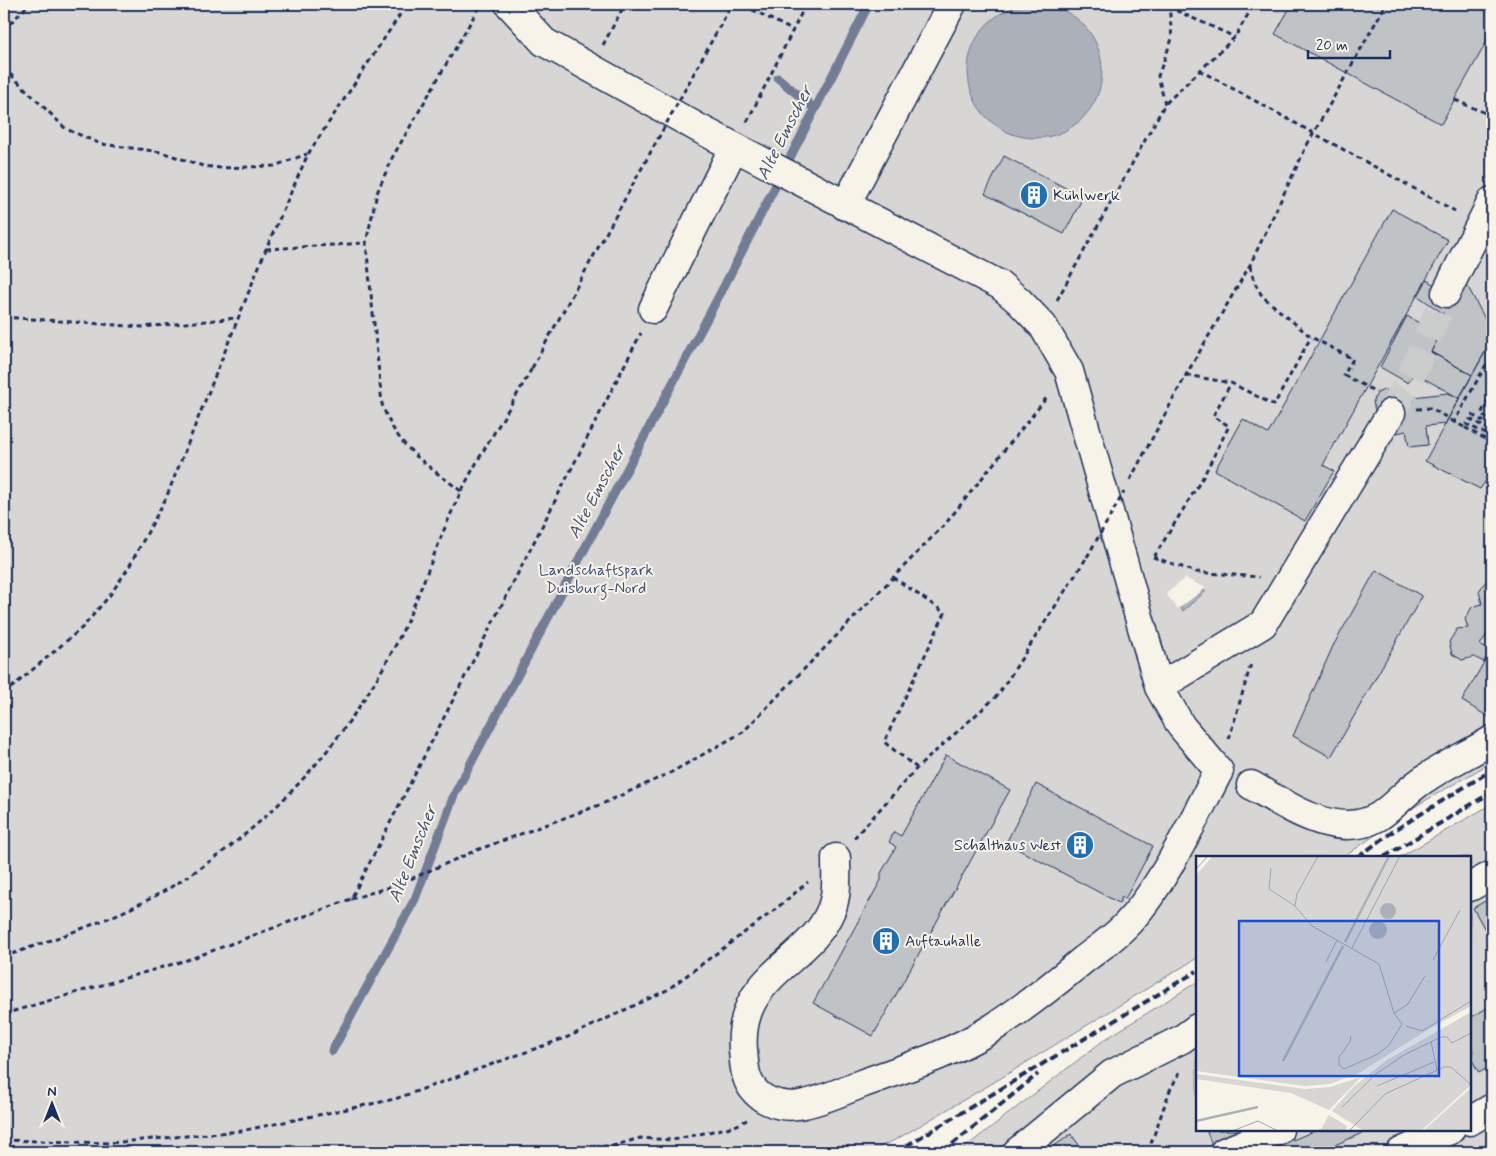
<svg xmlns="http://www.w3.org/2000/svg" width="1496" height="1156" font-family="Mynerve,sans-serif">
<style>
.green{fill:#d7d6d4;stroke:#798299}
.water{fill:#acb0b9;stroke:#727c95}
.pier{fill:#f7f3e8}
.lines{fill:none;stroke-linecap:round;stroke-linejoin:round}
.stream{stroke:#727c95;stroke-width:9}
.building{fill:#c0c3c5;stroke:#1b2f5e}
.minor-tunnel{stroke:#cbcccc;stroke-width:28;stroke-dasharray:28 14;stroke-linecap:butt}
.minor-casing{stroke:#1b2f5e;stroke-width:31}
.path{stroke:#1b2f5e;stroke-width:3;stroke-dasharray:5 4;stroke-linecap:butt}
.minor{stroke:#f7f3e8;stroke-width:28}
.rail{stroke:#1b2f5e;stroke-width:4;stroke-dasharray:8 4;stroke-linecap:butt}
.path-bridge{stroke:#1b2f5e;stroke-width:3;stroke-dasharray:5 4;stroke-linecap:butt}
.labels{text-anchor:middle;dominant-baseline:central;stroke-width:4;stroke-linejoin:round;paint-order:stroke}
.poi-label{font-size:16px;fill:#1b2f5e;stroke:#f7f3e8;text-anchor:start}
.park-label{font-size:16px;fill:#415076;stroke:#f7f3e8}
.water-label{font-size:18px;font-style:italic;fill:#465679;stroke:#f7f3e8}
.inset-river{fill:none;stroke:#acb0b9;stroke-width:2.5}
.inset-road{fill:none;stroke:#9fa5b1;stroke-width:1}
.view{fill:#1d4ed8;fill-opacity:0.15;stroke:#1d4ed8;stroke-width:2.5}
.inset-edge{fill:none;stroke:#1b2f5e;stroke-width:2.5}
</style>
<rect width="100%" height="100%" fill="#f7f3e8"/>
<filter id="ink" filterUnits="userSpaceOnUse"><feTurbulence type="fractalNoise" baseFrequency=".02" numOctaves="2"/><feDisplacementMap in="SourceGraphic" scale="10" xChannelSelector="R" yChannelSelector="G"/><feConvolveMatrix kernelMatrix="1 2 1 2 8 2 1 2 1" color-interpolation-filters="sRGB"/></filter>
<g filter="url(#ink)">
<path class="green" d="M4,4H1492V762L1416,806L1344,857H1197V958L996,1081L897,1139L869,1152H4Z
M1492,804V1152H959L1104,1040L1197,982V1130H1470V857H1400Z"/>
<path class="water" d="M968 71a67 67 0 1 1 134 0a67 67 0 1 1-134 0Z
M1186,581L1206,591L1183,611L1169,594Z"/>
<path class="pier" d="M1185,578L1206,588L1178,609L1166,594Z"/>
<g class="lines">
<path class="stream" d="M778,78L815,109
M332,1051L415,899L454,795L720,294L869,4"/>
</g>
<path class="building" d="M1292,4H1492V32L1441,124L1275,34Z
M1004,156L1083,197L1064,234L985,194Z
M1392,209L1448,240L1323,465L1334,471L1305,521L1215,470L1243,419L1268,434Z
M1427,280L1450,296L1468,287L1492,332V348L1489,345L1472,375L1431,352L1440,335L1430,329L1444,314L1418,296Z
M1407,316L1440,335L1431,352L1472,375L1459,398L1414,373L1408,383L1380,367Z
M1489,345L1492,348V472L1480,489L1425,461Z
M1384,390L1395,397L1397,403L1414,401L1413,397L1448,393L1459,398L1445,424L1426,426L1428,445L1409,447L1406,431L1397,433L1395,415L1375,410L1373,402L1377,393Z
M1376,570L1422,596L1331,757L1293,736L1333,646Z
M1492,580V633L1489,631L1480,645L1490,651L1484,662L1474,657L1462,660L1452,654L1449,642L1457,629L1468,628L1465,619L1472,607L1482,604L1479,591L1486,581Z
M1492,648V719L1462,701Z
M946,755L1010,790L873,1036L813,1003L881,880V873L896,847L889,842L894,832L901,836Z
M1036,784L1153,846L1125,899L1122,897L1119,903L1006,843Z
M1492,897V942L1473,908Z
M1492,1005V1065L1479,1073L1470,1056L1474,1052L1470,1045V1018Z
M1206,1130H1247L1212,1145Z
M1316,1130H1369L1319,1152H1244L1290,1132L1293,1140Z
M1071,1134L1084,1152H1046Z"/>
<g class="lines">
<path class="minor-tunnel" d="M1391,413L1408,383L1446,293"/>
<defs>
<path id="minor" d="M509,4L544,42L702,130L1000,285L1019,301L1043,326L1069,371L1159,687L1181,726L1219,771C1194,818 1161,891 1123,928C1111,940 1096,950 1082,961C1053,985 1023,1009 991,1029C951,1054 905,1068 861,1084C842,1091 820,1102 799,1105C779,1108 756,1100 748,1080C744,1071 744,1060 743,1050C737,974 809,964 831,910C838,894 836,875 836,858
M845,206L952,4
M1446,293L1492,201
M653,309L734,147
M1159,687L1263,624L1391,413
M1251,785C1286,805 1336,841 1378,817C1392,808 1403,795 1416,785C1439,767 1468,755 1492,740
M1470,887L1492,875
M1470,1121L1492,1108
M1017,1152L1112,1074L1182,1039L1197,1028
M1224,1152L1279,1130
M1401,1152L1450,1130"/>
</defs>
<use href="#minor" class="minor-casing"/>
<path class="path" d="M748,4L747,7L792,30
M1282,4L1289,8
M1479,4L1492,10
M1168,7L1235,37
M4,30L29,4
M603,45L625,4
M4,68L66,129L101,144L161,152L203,166L221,168L274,166L307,154
M1199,70L1455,211
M1455,100L1492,116
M1165,104L1158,76L1172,39L1169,4
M747,122L806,4
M266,249L366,243
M1250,266L1254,281L1262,296L1311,337L1353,359L1344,375L1376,392
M1057,300L1165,104L1235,37L1254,4
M4,317L143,327L237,318
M1186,375L1231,383L1274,405L1311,337
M1492,392L1481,414L1492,421
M1417,409L1431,408L1454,422
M1492,426L1472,415L1470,419L1492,431
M1464,427L1454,422L1492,354
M1492,432L1490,436L1466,424L1464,427L1492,443
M1130,480L1186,375L1250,265L1307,145
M461,491C427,465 396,447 382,404L366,243L377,193L392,158L481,4
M1153,557L1196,572L1259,577
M1154,557L1203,477L1229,426L1213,416L1231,383
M893,577L945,613L884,742L917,768
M4,694L83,627L110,595L129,567L166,498L266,249L308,154L407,4
M1229,739L1251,664
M854,838L917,768L998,695L1087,557
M351,899L399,884L477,850L602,804L670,773L743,732L946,523L1048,396
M4,957C63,935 126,916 179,882C273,823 341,747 393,650C420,599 436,542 462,490C483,448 510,409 532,368
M4,1014L190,959L351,899L641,333
M4,1140L109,1143L241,1131L395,1099L568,1037L667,990L772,912L808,882
M1488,1143L1492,1152
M568,1152L578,1147L613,1146L640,1138L673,1140L735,1126L747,1120
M1148,1152L1170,1090L1180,1072"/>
<use href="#minor" class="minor"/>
<path class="rail" d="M1358,857L1395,830L1492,770
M1384,857L1492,792
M896,1152L1197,971
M943,1152L1038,1074"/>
<path class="path-bridge" d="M1307,145L1386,4
M532,368L732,4
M1087,557L1124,492"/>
</g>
</g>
<defs>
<symbol id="building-disc" viewBox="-11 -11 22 22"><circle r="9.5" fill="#1f6fb2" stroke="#f7f3e8"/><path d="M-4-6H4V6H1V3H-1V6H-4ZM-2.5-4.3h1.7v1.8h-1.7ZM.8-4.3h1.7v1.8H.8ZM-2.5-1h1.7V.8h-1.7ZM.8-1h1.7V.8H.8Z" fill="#fff"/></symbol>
</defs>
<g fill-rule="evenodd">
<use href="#building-disc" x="1018" y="179" width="32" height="32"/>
<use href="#building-disc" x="1064" y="829" width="32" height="32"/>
<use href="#building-disc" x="870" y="925" width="32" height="32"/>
</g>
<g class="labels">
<g class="poi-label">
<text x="1053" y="195">Kühlwerk</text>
<text x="1061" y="845" text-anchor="end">Schalthaus West</text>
<text x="905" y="941">Auftauhalle</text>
</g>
<g class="park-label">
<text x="596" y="570">Landschaftspark<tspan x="596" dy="18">Duisburg-Nord</tspan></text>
</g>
<g class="water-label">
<text transform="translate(785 133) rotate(-63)">Alte Emscher</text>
<text transform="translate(597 492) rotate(-62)">Alte Emscher</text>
<text transform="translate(413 854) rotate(-68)">Alte Emscher</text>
</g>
</g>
<g transform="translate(1196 856)">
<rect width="275" height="275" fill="#f7f3e8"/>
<path d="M17,0H275V150L233,173L163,217L134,228L109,230L0,215V19ZM275,156V229L225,275H168L136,255L157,231L191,204ZM0,218L109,233L134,231L165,221L133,254L95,237L0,223ZM274,233L275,275H227L267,239ZM133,259L151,270L149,275H124Z" fill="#d7d6d4"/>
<path d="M184 55a8 8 0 1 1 16 0a8 8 0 1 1-16 0ZM173 74a9 9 0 1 1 18 0a9 9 0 1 1-18 0Z" fill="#acb0b9"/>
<path class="inset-river" d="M149,86L193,0M87,205L147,90M0,265L62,251"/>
<path class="inset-road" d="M122,0L101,38L99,50L116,70L183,108L198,157L206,168L193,189L182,198L148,213L143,209V201L154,186L155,180M75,12L73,33L99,50M0,13L12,0M156,92L204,0M237,104L264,54M130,106L141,84M198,157L212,148L229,120M210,170L226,175L275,145M235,186L241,214M181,230L238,206M146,251L180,218L208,199L245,181H251L256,187L275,177M36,275L62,265L82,275M153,275L189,238L248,211H255L275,229"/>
<path class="view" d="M43,65H243V220H43Z"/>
<rect width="275" height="275" class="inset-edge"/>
</g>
<rect width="1496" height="1156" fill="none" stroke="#f7f3e8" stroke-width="20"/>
<rect x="10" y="10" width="1476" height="1136" fill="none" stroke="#1b2f5e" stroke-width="2" filter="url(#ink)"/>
<g transform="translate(52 1104)" stroke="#f7f3e8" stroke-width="4" paint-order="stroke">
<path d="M0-4L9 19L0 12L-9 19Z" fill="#1b2f5e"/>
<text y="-8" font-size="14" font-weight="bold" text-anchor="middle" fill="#1b2f5e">N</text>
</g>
<path d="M1308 50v8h82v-8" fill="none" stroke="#1b2f5e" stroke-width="2.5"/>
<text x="1316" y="50" font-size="15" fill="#1b2f5e" stroke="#f7f3e8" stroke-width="4" paint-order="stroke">20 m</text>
</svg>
